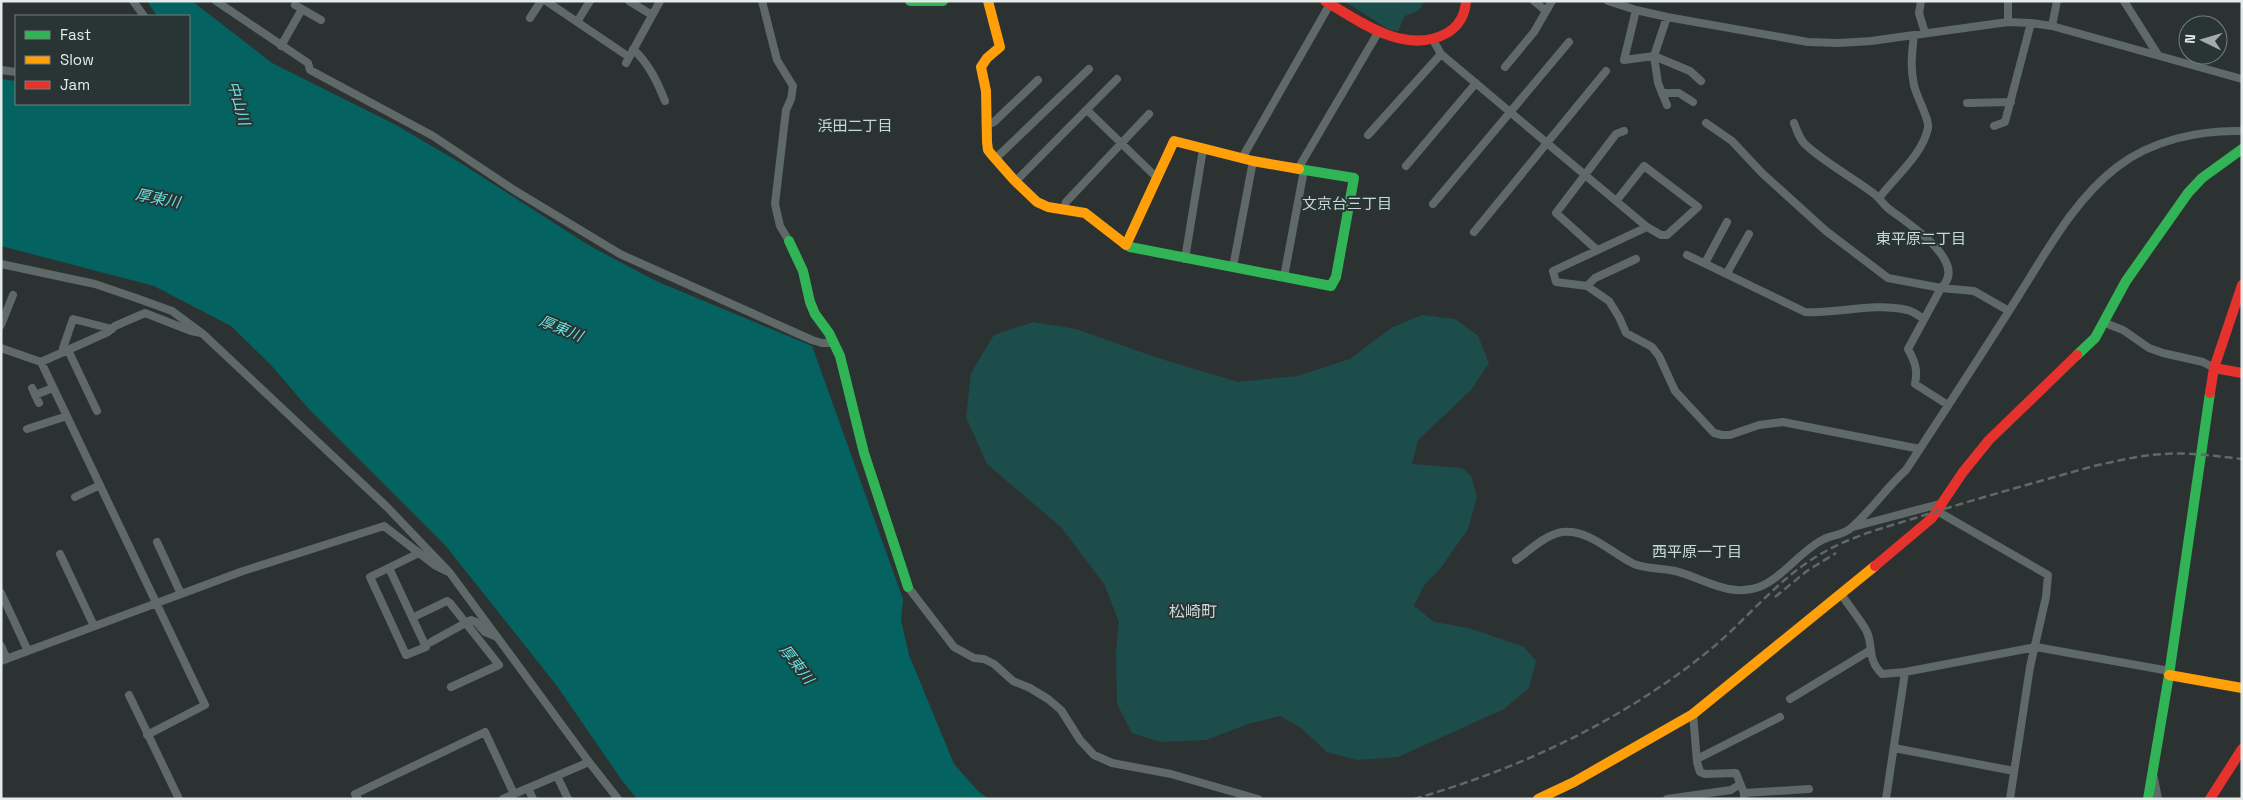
<svg xmlns="http://www.w3.org/2000/svg" width="2243" height="800" font-family="'Space Grotesk','Noto Sans JP',sans-serif">
<style>
.green{fill:#1d4d4b}
.water{fill:#046260}
.lines{fill:none;stroke-linecap:round;stroke-linejoin:round}
.street{stroke:#5f6968;stroke-width:8}
.fast{stroke:#30b455;stroke-width:10}
.slow{stroke:#ff9f0a;stroke-width:10}
.jam{stroke:#e5322d;stroke-width:10}
.rail{stroke:#616868;stroke-width:2.5;stroke-dasharray:8 4;stroke-linecap:butt}
.labels{text-anchor:middle;dominant-baseline:central;stroke-width:4;stroke-linejoin:round;paint-order:stroke}
.water-label{font-size:15px;font-style:italic;fill:#68e2de;stroke:#293534}
.neighbourhood-label{font-size:15px;fill:#cad9d8;stroke:#293534}
.quarter-label{font-size:16px;fill:#cad9d8;stroke:#293534}
</style>
<rect width="100%" height="100%" fill="#2c3232"/>
<path class="green" d="M1344,1H1425L1418,11L1405,16L1398,31L1388,29Z
M1422,315L1455,319L1478,336L1489,363L1471,390L1418,440L1412,464L1462,468L1471,476L1477,497L1468,529L1440,569L1424,585L1414,606L1434,622L1469,628L1524,647L1536,661L1529,688L1504,709L1398,757L1357,760L1327,752L1301,728L1280,716L1248,724L1206,740L1161,742L1132,733L1117,704L1116,651L1119,622L1104,584L1061,527L987,464L966,417L971,373L994,335L1033,322L1076,329L1158,358L1238,382L1297,376L1350,359L1391,328Z"/>
<path class="water" d="M147,1H192L272,63L396,125L459,162L590,246L656,281L812,346L903,599L901,620L909,655L954,764L978,791L989,799H637L621,779L557,686L445,545L307,407L271,365L231,326L154,286L1,246V79L16,81V104H189V16H157Z"/>
<g class="lines">
<path class="street" d="M133,1L144,16
M216,1L308,63L310,70L433,136L514,190L620,254L812,340L822,343H834
M546,1L629,57
M629,1L652,15
M762,1L777,60L793,86L791,99L786,110L775,204L780,226L789,241
M1534,1L1546,11
M1608,1L1636,10L1667,17L1808,42L1839,43L1871,41L2008,22L2031,23L2052,26L2242,79
M1921,1L1919,13L1925,33
M2008,1V22
M2124,1L2158,55
M295,5L321,20
M1636,10L1624,60L1654,56L1658,83L1667,105
M1667,17L1654,56L1690,71L1701,81
M530,18L541,1
M577,22L590,1
M2052,26L2057,1
M1433,40L1441,54L1647,227L1661,235H1667L1698,207L1644,166L1617,200
M281,46L302,9
M633,49C649,64 657,81 665,101
M626,63L660,1
M1505,67L1534,32L1552,1
M1,70L16,72
M1662,93H1679L1693,102
M1967,103L2011,102
M1087,110L1153,174L1158,175
M1706,123L1732,141L1762,173L1826,231L1888,278L1941,288L1974,291L2009,311
M1794,123C1797,131 1800,141 1807,146C1827,164 1852,177 1873,193C1879,197 1883,204 1889,209C1907,223 1970,262 1941,288L1908,349C1915,362 1918,369 1915,384L1948,405
M987,125L994,122L1038,80
M1994,126L2005,122L2031,23
M1368,135L1441,54
M1242,158L1330,4
M995,159L1089,69
M1406,166L1476,83
M1299,167L1379,31
M1016,181L1117,79
M1879,198C1895,177 1923,154 1928,128C1930,120 1916,96 1914,85C1910,68 1912,52 1914,35
M1433,204L1569,42
M1064,209L1066,202L1149,114
M1647,227L1553,271L1556,282L1587,286L1609,301L1619,317L1626,333L1652,347L1659,356L1675,391L1714,433L1722,435H1730L1759,425L1783,422L1920,449
M1474,232L1606,71
M1597,250L1556,213L1616,134L1624,131
M1687,255L1805,312C1838,314 1873,302 1907,310C1913,311 1919,316 1924,319
M1185,259L1203,149
M1705,263L1727,222
M1,264L95,284L136,298L172,311L203,334L387,507L450,573L589,762L618,799
M1233,267L1253,161
M1727,273L1749,234
M1284,277L1304,170
M1587,286L1595,278L1636,259
M2105,323L2123,330L2149,348L2163,353L2203,362L2214,368
M1,325L13,295
M1,348L41,362L205,705L147,735
M68,350L97,411
M65,352L63,348L73,319L112,329
M41,362L108,332L115,326L145,313L191,331L201,333
M32,388L39,403
M35,395L53,388
M27,429L67,416
M75,497L100,485
M1937,511L2048,575L2046,597L2030,667L2010,799
M1853,527L1943,503
M157,542L181,594
M60,554L94,626
M1516,560C1530,550 1545,535 1562,532C1589,529 1611,553 1634,564C1646,569 1662,568 1675,571C1703,578 1729,598 1759,587C1784,577 1801,550 1824,539C1833,535 1843,535 1851,528C1870,512 1886,488 1906,470C1944,412 1982,354 2019,295C2047,251 2074,200 2117,167C2152,140 2199,130 2242,131
M389,568L426,647L406,655L370,577L419,553
M908,587L954,647L974,658L984,659L994,664L1013,681L1030,688L1048,699L1061,710L1080,740L1094,755L1112,763L1171,774L1258,799
M1,593L28,651
M1841,594C1849,606 1859,618 1866,630C1874,645 1866,658 1882,674L1905,672L2036,647L2164,670L2169,675
M418,615L447,601L450,603L499,665L451,687
M431,642L471,620L476,622L485,632L497,637
M1,646L7,659
M1,661L243,571L384,526L436,566L446,571
M129,695L179,799
M1790,699L1869,651
M1693,714L1697,762L1700,772L1705,774L1736,773L1744,793V799
M1894,748L2014,771
M1697,759L1780,717
M557,776L568,799
M2154,778L2158,799
M528,788L533,799
M1744,793L1809,789
M514,794L589,762
M358,799L355,794L485,732L514,794L503,799
M1667,799L1731,790L1740,784
M1886,799L1905,672"/>
<path class="fast" d="M910,1H943
M789,241L803,271L810,302L815,314L829,333L840,356L864,453L908,587
M1125,244L1130,247L1331,286L1336,277L1354,178L1299,169
M2077,355L2095,338L2126,281L2188,193L2202,178L2242,149
M2148,799L2169,675L2210,393"/>
<path class="slow" d="M988,1L1000,47L987,58L981,67L986,91L987,142L988,150L992,155L1014,180L1037,202L1048,207L1085,213L1125,244
M1126,245L1174,141L1253,161L1299,169
M2169,675L2242,688
M1538,799L1574,782L1693,714L1875,566"/>
<path class="jam" d="M1325,1C1360,22 1406,56 1447,33C1459,26 1465,15 1466,1
M2214,368L2242,373
M2210,393L2214,368L2242,285
M1875,566L1932,518L1963,472L1989,440L2077,355
M2210,799L2242,749"/>
<path class="rail" d="M1775,597L1807,571L1836,553
M1414,799C1521,768 1618,723 1706,653C1745,622 1775,581 1819,555C1849,537 1880,529 1912,519C1972,500 2033,483 2094,466C2117,461 2140,455 2164,454C2190,452 2216,456 2242,459"/>
</g>
<g class="labels">
<g class="water-label">
<text transform="translate(239 103) rotate(74)">中山川</text>
<text transform="translate(158 198) rotate(11)">厚東川</text>
<text transform="translate(561 328) rotate(22)">厚東川</text>
<text transform="translate(797 664) rotate(52)">厚東川</text>
</g>
<g class="neighbourhood-label">
<text x="855" y="125">浜田二丁目</text>
<text x="1347" y="203">文京台三丁目</text>
<text x="1921" y="238">東平原二丁目</text>
<text x="1697" y="551">西平原一丁目</text>
</g>
<g class="quarter-label">
<text x="1193" y="611">松崎町</text>
</g>
</g>
<rect width="2243" height="800" fill="none" stroke="#e4eceb" stroke-width="5"/>
<rect x="15" y="15" width="175" height="90" fill="#293534" stroke="#747e7d"/>
<rect x="25" y="31" width="25" height="8" fill="#30b455" stroke="#747e7d"/>
<text x="60" y="40" font-size="15" fill="#e4eceb">Fast</text>
<rect x="25" y="56" width="25" height="8" fill="#ff9f0a" stroke="#747e7d"/>
<text x="60" y="65" font-size="15" fill="#e4eceb">Slow</text>
<rect x="25" y="81" width="25" height="8" fill="#e5322d" stroke="#747e7d"/>
<text x="60" y="90" font-size="15" fill="#e4eceb">Jam</text>
<g transform="translate(2203 40) rotate(275)"><circle r="24" fill="#293534" stroke="#747e7d"/>
<path d="M0-4L9 19L0 12L-9 19Z" fill="#a4abaa"/>
<text y="-8" font-size="14" font-weight="bold" text-anchor="middle" fill="#e4eceb">N</text>
</g>
</svg>
